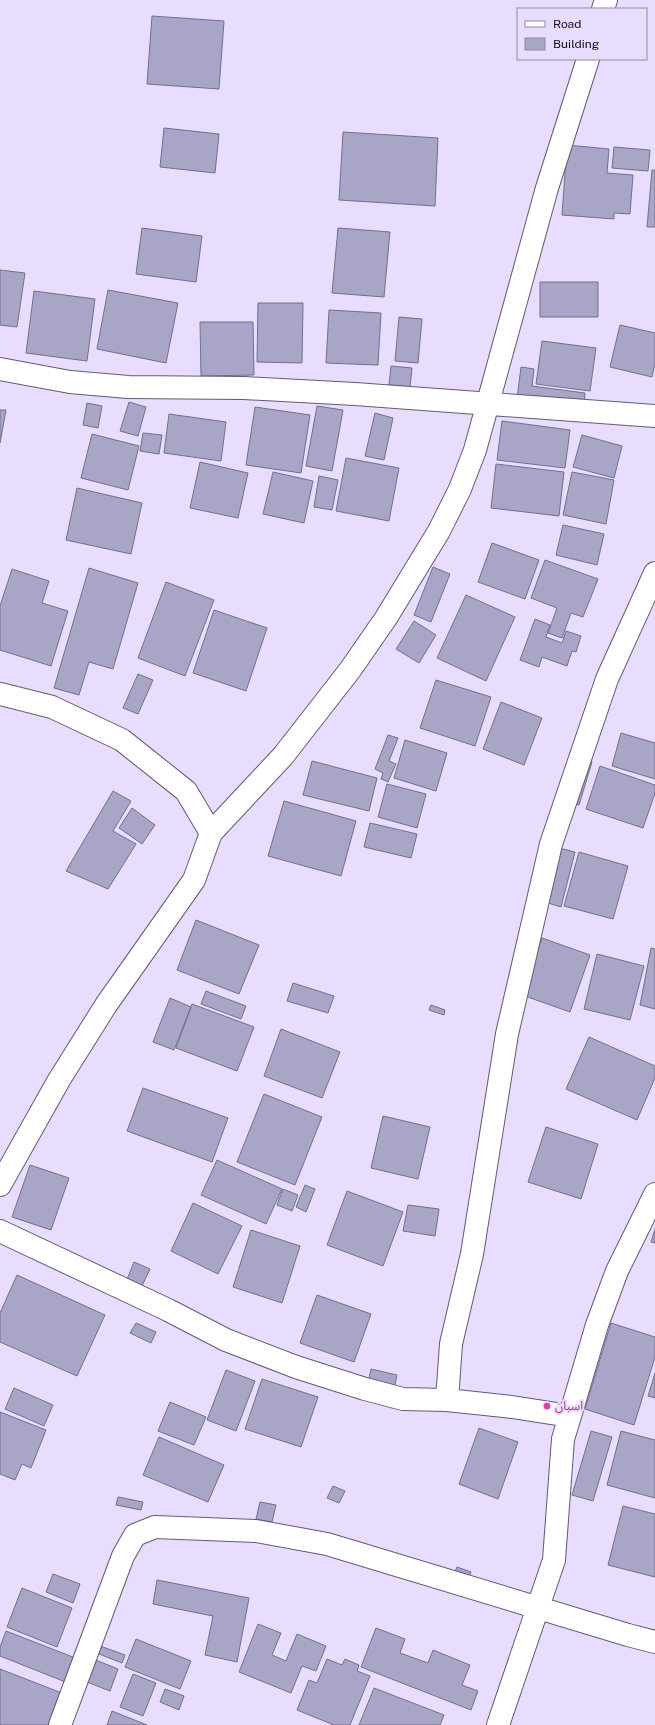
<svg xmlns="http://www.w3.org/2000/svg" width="655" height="1725" font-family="'Public Sans','Noto Sans Arabic',sans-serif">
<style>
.building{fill:#a8a5c6;stroke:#726f8d}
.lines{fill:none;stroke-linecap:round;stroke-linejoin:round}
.minor-casing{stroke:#635976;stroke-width:24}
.minor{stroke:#fff;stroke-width:22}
.hotel-dot{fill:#d1479c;stroke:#e8ddff;stroke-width:1.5}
.labels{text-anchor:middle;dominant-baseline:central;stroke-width:4;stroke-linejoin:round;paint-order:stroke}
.hotel-label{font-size:12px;fill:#b23c85;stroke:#e8ddff;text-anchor:start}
</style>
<rect width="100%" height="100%" fill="#e8ddff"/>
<path class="building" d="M152,16L224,21L219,89L147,84Z
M164,128L219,134L215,173L160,167Z
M343,132L438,138L435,206L339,200Z
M567,145L609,149L607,173L633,175L630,214L614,213V219L562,215Z
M614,147L650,150L648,171L612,168Z
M652,170H655V227H647Z
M142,228L202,236L196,282L136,274Z
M338,228L390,232L384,297L332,293Z
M0,270L25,273L17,327L0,325Z
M540,282H598V317H540Z
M108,290L178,303L166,363L97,349Z
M34,291L95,299L87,361L26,353Z
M258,303H303L302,363L257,362Z
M329,310L381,313L378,365L326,363Z
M399,317L422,319L418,363L395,361Z
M200,322H253L254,375L201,376Z
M620,325L655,333V364L652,377L610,367Z
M542,341L596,348L590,391L536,384Z
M391,366L412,368L410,387L389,385Z
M521,367L534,369L532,386L585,393L584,407L517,399Z
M129,402L146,407L138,436L120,431Z
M87,403L102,406L98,428L83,425Z
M317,406L343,410L332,471L306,466Z
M255,407L310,415L301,473L246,465Z
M0,410H6L0,443Z
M375,413L393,418L384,460L365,456Z
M169,414L226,422L221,461L164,453Z
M502,421L570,430L565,468L497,460Z
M143,433L162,435L159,454L140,451Z
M92,434L139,446L128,490L81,478Z
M582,435L622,446L614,478L573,467Z
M346,458L399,468L389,521L336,511Z
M200,462L248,473L238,518L190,508Z
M496,464L564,472L559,516L491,508Z
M273,472L313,481L304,523L263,514Z
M572,472L614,480L606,524L563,515Z
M319,476L338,480L332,510L314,507Z
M77,488L142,503L131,554L66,540Z
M563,525L604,534L597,565L556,555Z
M492,543L539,560L525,599L478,582Z
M545,560L598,579L583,617L571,613L562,638L548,633L557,608L531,598Z
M433,567L450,574L431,622L414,615Z
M89,568L138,583L113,669L89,662L79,695L54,688Z
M12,569L49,581L42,603L68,611L51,666L0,650V606Z
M166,582L214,600L185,676L138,658Z
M466,595L515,617L486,681L437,658Z
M214,610L267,628L246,691L193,673Z
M535,619L550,625L546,637L562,643L566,631L581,636L576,652L572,651L567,666L542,657L539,667L520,660Z
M414,621L436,635L419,663L396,649Z
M138,674L153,680L138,714L123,708Z
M436,680L491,697L475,746L420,728Z
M501,702L542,718L524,765L483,749Z
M621,733L655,743V779L612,766Z
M388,735L398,738L389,761L396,764L388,782L381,779L383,773L375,769Z
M405,740L447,753L436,791L394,778Z
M581,759L592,762L579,805L568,801Z
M312,761L377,778L369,811L303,795Z
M600,766L655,785V793L643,828L586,809Z
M387,784L426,794L417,828L378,817Z
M113,791L131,801L113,831L136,844L108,889L66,871Z
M284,801L356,821L341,876L268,856Z
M132,808L155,825L142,844L119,828Z
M370,823L417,834L411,858L364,847Z
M559,848L575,852L561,907L545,902Z
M579,852L628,866L613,919L564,906Z
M196,920L259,945L239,994L177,970Z
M542,938L590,955L570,1012L522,995Z
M651,948L655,949V1009L640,1005Z
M597,954L644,966L630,1020L584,1009Z
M293,983L334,996L328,1013L287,1001Z
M206,991L246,1006L241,1019L201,1004Z
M170,998L191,1007L174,1050L153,1042Z
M192,1004L254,1027L237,1071L176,1048Z
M431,1005L445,1010L444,1015L429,1010Z
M281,1029L340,1052L322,1098L264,1076Z
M589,1037L655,1066V1078L637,1120L566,1089Z
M143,1088L228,1118L212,1162L127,1131Z
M264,1094L322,1117L295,1185L237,1162Z
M383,1116L430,1127L418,1179L371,1168Z
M546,1127L598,1144L581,1199L528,1182Z
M217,1160L282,1189L266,1224L201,1195Z
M30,1165L69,1178L51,1230L12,1217Z
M305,1185L315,1189L306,1212L296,1207Z
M283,1189L298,1195L292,1211L277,1205Z
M347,1191L403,1212L383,1266L327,1245Z
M193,1203L242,1226L218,1274L171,1251Z
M408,1205L439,1209L435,1236L403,1231Z
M655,1229V1243L651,1242Z
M251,1230L300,1246L282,1303L233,1287Z
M134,1262L150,1269L141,1288L126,1282Z
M17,1275L105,1315L77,1376L0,1342V1313Z
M317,1295L371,1314L354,1362L300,1343Z
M136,1323L156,1332L151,1343L130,1333Z
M611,1323L655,1337V1357L634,1425L585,1409Z
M371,1369L397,1375L394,1389L368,1383Z
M226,1370L255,1381L236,1431L207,1420Z
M655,1373V1398L648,1396Z
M262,1379L318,1397L301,1447L245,1429Z
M14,1388L53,1405L44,1426L5,1409Z
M170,1402L206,1417L194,1445L158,1431Z
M0,1412L46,1430L31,1468L22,1464L15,1480L0,1474Z
M479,1428L518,1442L498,1499L459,1484Z
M591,1431L612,1437L593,1501L572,1495Z
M621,1431L655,1440V1498L607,1485Z
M159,1437L224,1465L208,1502L143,1475Z
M333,1486L345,1491L339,1503L327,1498Z
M118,1497L143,1502L141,1510L116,1505Z
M260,1502L276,1505L272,1522L256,1519Z
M623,1506L655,1514V1577L608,1565Z
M457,1567L471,1572L466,1584L452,1579Z
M53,1574L80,1584L73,1603L46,1592Z
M157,1580L249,1598L237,1662L205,1655L213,1616L153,1604Z
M22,1588L72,1608L57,1647L7,1627Z
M258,1624L281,1633L272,1655L286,1661L297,1634L326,1646L316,1671L302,1666L291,1693L239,1672Z
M376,1628L405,1639L400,1653L428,1663L433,1650L470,1665L462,1685L478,1691L471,1710L361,1667Z
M6,1631L78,1659L68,1683L0,1656V1647Z
M136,1639L191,1661L180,1689L125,1667Z
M92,1643L125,1655L122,1663L89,1650Z
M88,1657L118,1669L110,1691L79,1679Z
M327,1659L342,1665L345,1659L359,1665L357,1671L370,1676L350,1725H334L297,1710L309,1680L317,1683Z
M0,1669L67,1695L55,1725H0Z
M133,1674L156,1683L143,1716L120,1707Z
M374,1688L444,1715L440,1725H359Z
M165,1689L184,1696L179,1710L160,1702Z
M112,1711L147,1725H107Z"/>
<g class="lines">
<defs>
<path id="minor" d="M603,9L606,0
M0,369L70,382L128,387L244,388L355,394L655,416
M0,694L52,707L122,740L186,791L211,833
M0,1185L59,1080L106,1005L194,880L211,833L283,756L350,670L386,618L439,531L460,489L475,450L547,188L588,59
M0,1231L168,1310L226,1340L296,1367L365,1389L403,1399L447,1400L512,1407L570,1416
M447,1400L451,1344L472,1254L507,1034L551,844L607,679L655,573
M60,1725L123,1556L135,1535L155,1527L256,1531L327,1544L628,1635L655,1642
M498,1725L554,1560L563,1439L570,1416L597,1325L617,1271L655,1194"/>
</defs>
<use href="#minor" class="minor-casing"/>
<use href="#minor" class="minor"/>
</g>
<circle class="hotel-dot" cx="547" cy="1406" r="4"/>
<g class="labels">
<g class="hotel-label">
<text x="555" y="1406">اسبان</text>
</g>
</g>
<rect x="517" y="8" width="130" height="52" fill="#e8ddff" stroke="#9289a2"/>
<rect x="525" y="21" width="20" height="6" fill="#ffffff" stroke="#9289a2"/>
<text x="553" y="28" font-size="12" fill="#100c17">Road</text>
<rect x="525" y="38" width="20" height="12" fill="#a8a5c6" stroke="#9289a2"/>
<text x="553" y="48" font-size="12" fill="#100c17">Building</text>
</svg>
